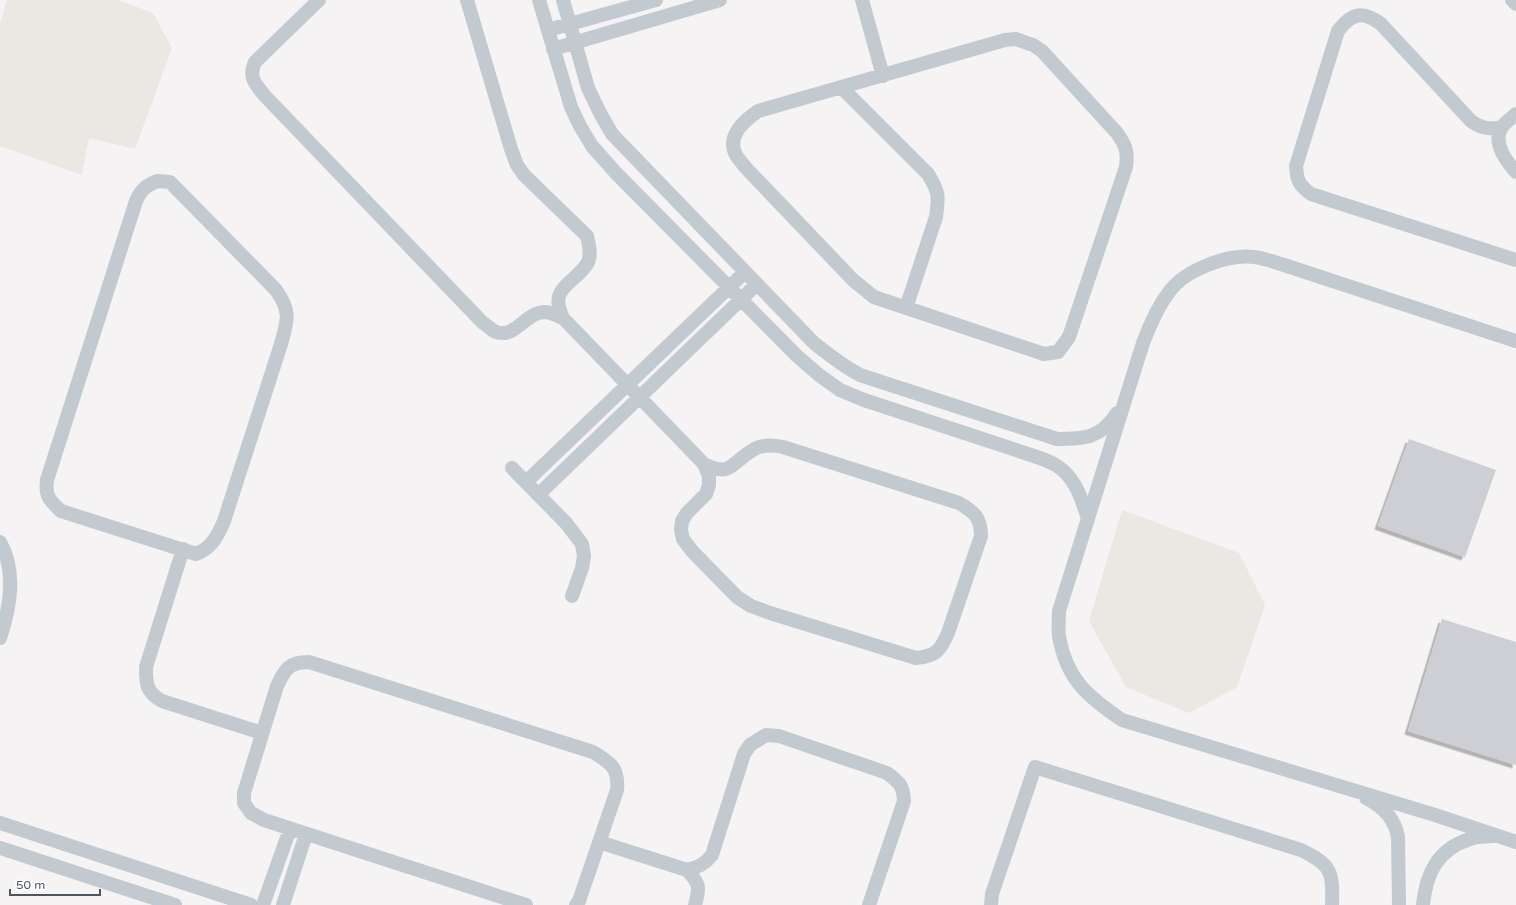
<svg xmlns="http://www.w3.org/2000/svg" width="1516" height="905" font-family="'Varela Round',sans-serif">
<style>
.commercial{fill:#eae8e2}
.building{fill:#cdcfd4;filter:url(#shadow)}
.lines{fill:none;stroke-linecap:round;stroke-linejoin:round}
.minor{stroke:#c2cad0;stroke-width:14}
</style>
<defs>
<filter id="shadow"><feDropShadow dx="-3.5" dy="3.5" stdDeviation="0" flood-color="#0004"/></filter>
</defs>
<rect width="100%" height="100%" fill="#f5f3f3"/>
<path class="commercial" d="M7,0H118L153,13L172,48L135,149L89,138L82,175L0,146V23Z
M1122,510L1239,553L1265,605L1237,687L1189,713L1126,687L1089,621Z"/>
<path class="building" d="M1409,439L1496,470L1465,557L1378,526Z
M1442,619L1516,642V765L1408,731Z"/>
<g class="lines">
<path class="minor" d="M319,0L255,62C248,78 255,83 265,96L483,323C487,325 491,330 496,332C516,339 526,311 546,312C552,313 558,316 563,318
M467,0L511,149L517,165L524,175L587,236C589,245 592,256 587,264C573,285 548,287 563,318L704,464C731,478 732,462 753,450C762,444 773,445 783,447L959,503C974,512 981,517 981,536L948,633C940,651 936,656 916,658L770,613L751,606L737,597L692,551L683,539L681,530L682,521L687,513L706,494L709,485V476L704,464
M539,0L571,107L580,126L592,146L615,172L797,356L819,375L840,390L864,400L1034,456C1040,458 1048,461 1054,464C1075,476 1081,497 1088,519
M563,0L588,88L600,113L612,134L814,343C829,355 843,366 860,375L1057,439C1085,439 1101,438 1117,413
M862,0L883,76
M1512,0L1516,4
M548,30L656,0
M1016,39L1033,45L1042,51L1117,133C1126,146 1128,151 1126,167L1069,337L1058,352L1044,354L874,297L853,280L746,168C743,164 739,160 736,155C726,136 744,121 758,111L1005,40Z
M553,49L720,0
M842,88L928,174C939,192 939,195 936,217L906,308
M1516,114C1512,118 1505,122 1502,127C1492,142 1506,161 1516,172
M1502,127C1489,130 1481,128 1471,121L1381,24C1363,11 1352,12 1338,31L1296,166C1297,181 1299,185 1311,194L1516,260
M158,181L170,182L276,290C291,311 288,320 281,344L224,521C218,535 212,548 196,554L61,511C49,500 45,496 47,480L136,201C141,190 146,185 158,181Z
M1516,341L1284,265C1274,262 1264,258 1254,257C1227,254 1185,270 1169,292C1157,308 1150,325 1143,343L1059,611C1059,619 1058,628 1059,636C1066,679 1088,697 1122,720L1435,815L1516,842
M512,468L566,523L582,544L584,556L582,568L572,596
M526,482L745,272
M538,495L757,284
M0,542C17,572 10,608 0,638
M183,549L146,667C146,684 146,692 162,701L262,733
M1366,798C1382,806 1395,819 1398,837L1399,905
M0,823L251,905
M599,842L687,870C700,884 700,887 695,905
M0,848L175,905
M687,870C698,868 705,864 712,855L744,754L750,745L766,735L779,736L887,773C900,783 903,785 904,801L869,905
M263,905L290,829
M283,905L306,834
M526,905L264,820L251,813L244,803V793L277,686C285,669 289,662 309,662L593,752C611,763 619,768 617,790L579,901L576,905
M991,905L992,894L1035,767L1301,850C1332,865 1333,872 1332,905
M1423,905C1426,873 1438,849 1470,839C1477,836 1485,837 1492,836"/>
</g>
<path d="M10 889v6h90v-6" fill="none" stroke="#4c565f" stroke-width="2"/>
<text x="16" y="889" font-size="12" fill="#4c565f" stroke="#ffffff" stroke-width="3" paint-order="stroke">50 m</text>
</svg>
